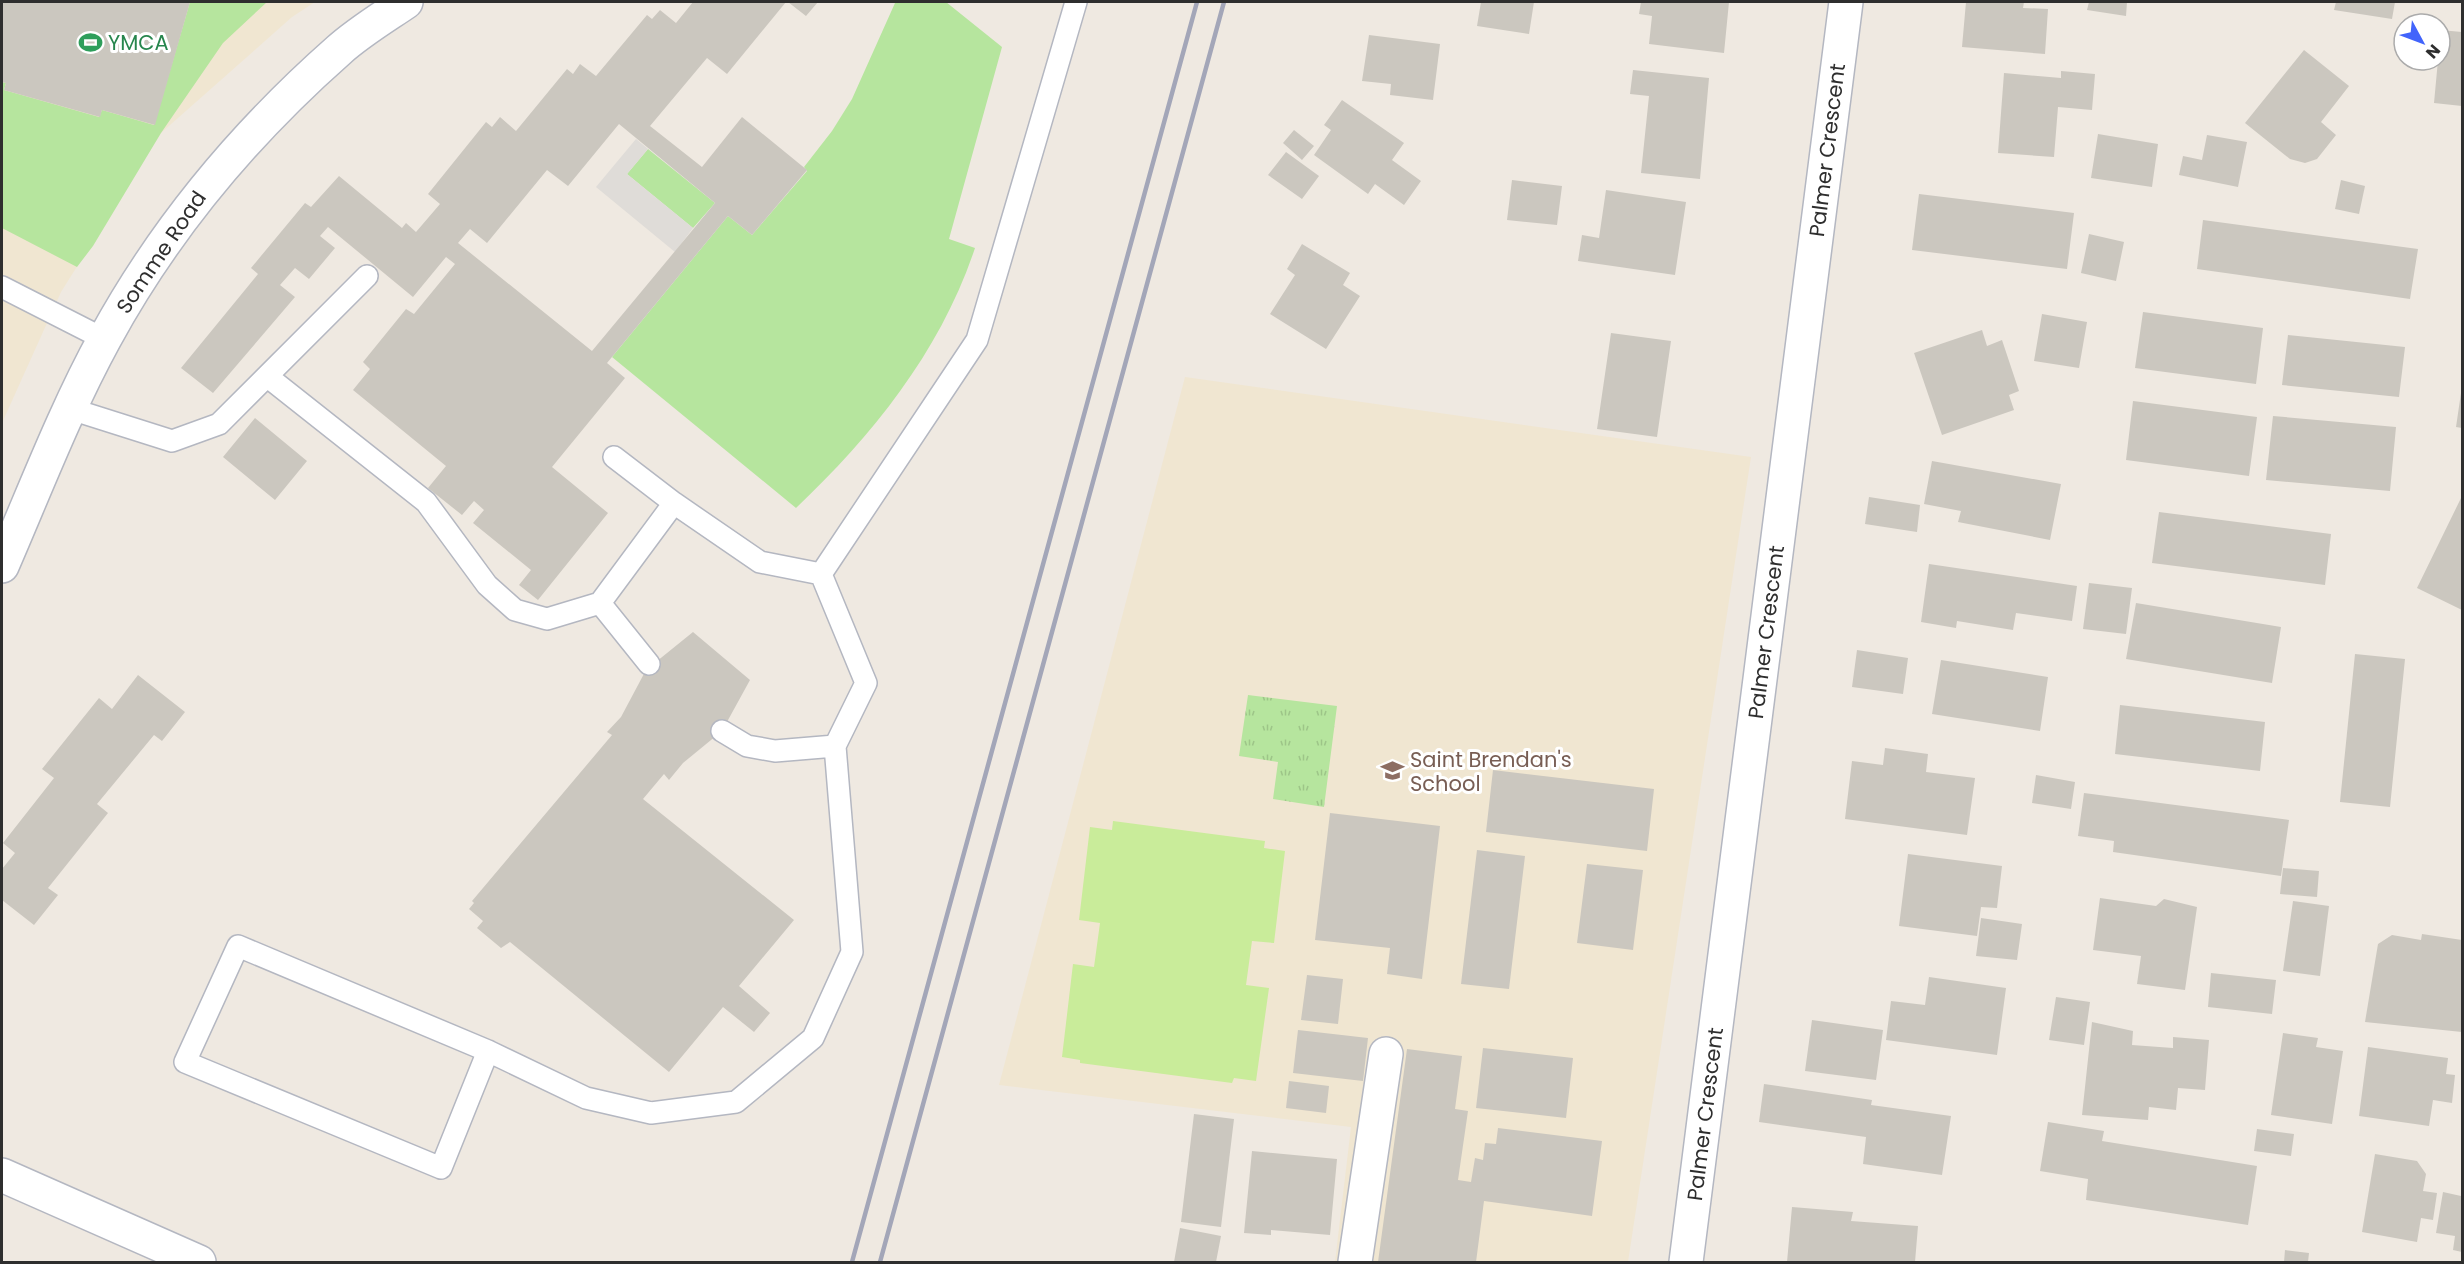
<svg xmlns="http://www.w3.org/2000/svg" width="2464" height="1264" font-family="Poppins,sans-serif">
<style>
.education{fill:#f0e6d1}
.grass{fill:#b6e59e}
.park{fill:url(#park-tufts)}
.pitch{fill:#c9ec9a}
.plaza{fill:#dfdcd8}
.building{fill:#cbc7bf;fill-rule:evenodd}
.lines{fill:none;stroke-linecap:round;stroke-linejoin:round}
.service-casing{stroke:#b4b7c1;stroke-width:24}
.minor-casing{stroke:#b4b7c1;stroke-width:36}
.tertiary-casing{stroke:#b4b7c1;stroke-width:36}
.service{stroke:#fff;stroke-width:21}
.minor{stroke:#fff;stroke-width:33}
.tertiary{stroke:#fff;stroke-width:33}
.rail{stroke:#a3a6b8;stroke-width:4.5}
.labels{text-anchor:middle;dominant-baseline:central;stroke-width:6;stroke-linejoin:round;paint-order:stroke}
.leisure-label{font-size:21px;fill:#27864d;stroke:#fff;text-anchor:start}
.street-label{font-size:21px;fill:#2e2e2e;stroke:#fff}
.education-label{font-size:21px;fill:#785e54;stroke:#fff;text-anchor:start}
</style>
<defs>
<pattern id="park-tufts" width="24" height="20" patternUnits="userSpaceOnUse" patternTransform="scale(1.5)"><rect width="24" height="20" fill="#b6e59e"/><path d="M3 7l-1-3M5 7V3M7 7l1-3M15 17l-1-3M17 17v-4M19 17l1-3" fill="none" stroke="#9dc588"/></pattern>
</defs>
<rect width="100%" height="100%" fill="#efe9e1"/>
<path class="education" d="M2,2H315L292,17L161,133L61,292L2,423Z
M1185,377L1751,457L1628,1262H1335L1351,1127L999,1085Z"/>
<path class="grass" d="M190,2H267L223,43L161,133L93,246L77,267L2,228V82L6,83L4,90L99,117L102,110L154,125Z
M901,2H946L1002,47L949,239L975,248C941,350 874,434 796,508L612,357L728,216L752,235L807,171L804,167L832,131L852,99L895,3Z
M648,149L715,203L693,228L627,174Z"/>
<path class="park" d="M1248,695L1337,706L1324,807L1273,799L1278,762L1239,756Z"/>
<path class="pitch" d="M1113,821L1265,841L1264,848L1285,851L1274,943L1252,941L1246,985L1269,988L1256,1081L1234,1078L1232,1083L1080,1063V1060L1062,1057L1073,964L1094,967L1100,923L1079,920L1090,827L1112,830Z"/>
<path class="plaza" d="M636,139L648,149L627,174L693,228L675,252L596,187Z"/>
<path class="building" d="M2,2H190L155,125L102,110L100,117L4,90L6,83L2,82Z
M693,2H786L727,74L707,58L650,126L702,167L742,117L807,170L752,235L728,216L607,363L625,378L552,467L608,513L538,600L519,585L531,570L473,523L484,510L474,501L462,515L428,488L446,466L353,390L370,369L363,362L406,309L414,314L455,264L446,257L413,297L328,227L320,236L335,248L309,279L295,268L280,285L295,297L213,393L181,368L258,274L251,268L305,203L311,207L339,176L402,228L406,223L416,232L440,204L428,194L486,122L492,127L500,117L516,131L567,69L573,74L580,64L596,76L647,15L652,19L660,10L676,23ZM619,124L715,203L592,351L458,243L470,229L487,243L547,170L568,186Z
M788,2H818L806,16Z
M1481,2H1534L1529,34L1477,26Z
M1641,2H1729L1724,53L1649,44L1652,16L1639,14Z
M1966,2H2024L2023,8L2048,9L2045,54L1962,47Z
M2089,2H2127L2126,16L2087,10Z
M2336,2H2395L2392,19L2334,10Z
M2440,30L2462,32V106L2434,103L2438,60H2440Z
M1369,35L1440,44L1433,100L1390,95L1391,84L1362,81Z
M2304,50L2349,86L2321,122L2336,135L2317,159L2305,163L2290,159L2245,123Z
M1633,70L1709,78L1700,179L1641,173L1649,96L1630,94Z
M2061,71L2095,74L2092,110L2058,107L2054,157L1998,153L2004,73L2061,78Z
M1342,100L1404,143L1392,160L1421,181L1404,205L1375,184L1368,194L1314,155L1331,130L1324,125Z
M1294,130L1314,146L1302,160L1283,143Z
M2098,134L2158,144L2152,187L2091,178Z
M2207,135L2247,142L2238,187L2179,175L2183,156L2202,160Z
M1286,152L1319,176L1302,199L1268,175Z
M1512,180L1562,186L1557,225L1507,220Z
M2341,180L2365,186L2359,214L2335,209Z
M1606,190L1686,202L1675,275L1578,261L1582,235L1599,238Z
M1919,194L2074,213L2067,269L1912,250Z
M2203,220L2418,249L2410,299L2197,269Z
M2089,234L2124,242L2116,281L2081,273Z
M1302,244L1350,273L1343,285L1360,296L1326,349L1270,314L1295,275L1287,269Z
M2143,312L2263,328L2256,384L2135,368Z
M2042,314L2087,322L2079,368L2034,361Z
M1982,330L1987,346L2002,340L2019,391L2009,395L2014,410L1942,435L1914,353Z
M1611,333L1671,341L1657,437L1597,429Z
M2288,335L2405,347L2399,397L2282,385Z
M2461,393H2462V428L2456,427Z
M2133,401L2257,417L2249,476L2126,460Z
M2273,416L2396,427L2390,491L2266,480Z
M255,418L307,461L275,500L223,457Z
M1932,461L2061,484L2050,540L1958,522L1961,511L1924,504Z
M2462,496V610L2417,588Z
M1869,497L1920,505L1917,532L1865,524Z
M2159,512L2331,534L2325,585L2152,563Z
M1929,564L2077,586L2072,621L2016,613L2013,630L1957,621L1956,628L1921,622Z
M2089,583L2132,588L2126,634L2083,629Z
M2136,603L2281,627L2272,683L2126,659Z
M693,632L750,680L722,731L683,763L669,780L664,774L643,799L794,920L739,986L770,1013L754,1032L723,1007L669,1072L510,942L501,948L477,928L483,921L469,909L474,903L472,901L612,735L607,732L621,717L646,670Z
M1857,650L1908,658L1903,694L1852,687Z
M2355,654L2405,659L2390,807L2340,802Z
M1941,660L2048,677L2040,731L1932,714Z
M138,675L185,712L162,741L154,735L97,804L108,813L48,888L58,895L34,925L2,900V869L15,853L3,843L54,778L42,769L99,698L112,709Z
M2120,705L2265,722L2260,771L2115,754Z
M1885,748L1928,754L1926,772L1975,778L1967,835L1845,819L1852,761L1883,765Z
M1493,770L1654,789L1647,851L1486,832Z
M2036,775L2075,782L2071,809L2032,803Z
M2084,793L2289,820L2281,876L2113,852L2114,841L2078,836Z
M1330,813L1440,826L1422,979L1387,974L1390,948L1315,940Z
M1477,850L1525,856L1509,989L1461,984Z
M1908,854L2002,866L1997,908L1981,907L1977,936L1899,926Z
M1587,864L1643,870L1633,950L1577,943Z
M2283,868L2319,871L2317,897L2280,894Z
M2100,898L2156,906L2164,899L2197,907L2185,990L2137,984L2141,956L2093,950Z
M2293,901L2329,906L2320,976L2283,971Z
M1981,918L2022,924L2017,960L1976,956Z
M2422,934L2462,940V1032L2365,1022L2378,944L2392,935L2421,940Z
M2211,973L2276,980L2272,1014L2208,1007Z
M1307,975L1343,979L1338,1024L1301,1020Z
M1929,977L2006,988L1997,1055L1886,1040L1891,1001L1925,1005Z
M2056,997L2090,1002L2084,1045L2049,1040Z
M1812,1020L1883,1030L1876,1080L1805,1071Z
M2092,1022L2133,1031L2132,1045L2173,1048V1037L2209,1040L2205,1090L2178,1088L2176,1110L2149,1107L2148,1120L2082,1115Z
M1298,1030L1368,1038L1363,1081L1293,1073Z
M2283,1033L2318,1038L2316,1047L2343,1051L2332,1124L2271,1115Z
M2368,1047L2448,1058L2446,1074L2455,1075L2452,1103L2433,1100L2429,1126L2359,1116Z
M1483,1048L1573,1058L1566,1118L1476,1108Z
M1407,1049L1462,1056L1455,1109L1468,1111L1458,1180L1471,1182L1475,1158L1483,1160L1485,1143L1496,1144L1498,1128L1602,1141L1592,1216L1484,1201L1476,1262H1378Z
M1289,1081L1329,1086L1326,1113L1286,1108Z
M1764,1084L1872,1100L1871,1105L1951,1116L1942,1175L1863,1164L1866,1137L1759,1122Z
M1194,1114L1234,1119L1221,1227L1181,1222Z
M2048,1122L2104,1131L2102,1141L2257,1166L2248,1225L2086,1200L2088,1179L2040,1171Z
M2257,1129L2294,1134L2291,1156L2254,1151Z
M1252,1151L1337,1159L1330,1235L1271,1230V1235L1244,1233Z
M2375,1154L2417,1161L2426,1174L2423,1191L2437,1193L2433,1220L2421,1218L2417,1242L2362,1232Z
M2443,1192L2461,1196L2462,1192V1252L2453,1250L2455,1236L2436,1233Z
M1792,1207L1853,1212L1851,1221L1918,1226L1915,1262H1787Z
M1180,1228L1221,1236L1216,1262H1174Z
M2285,1250L2309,1253L2308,1262H2284Z"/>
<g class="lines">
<defs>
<path id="service" d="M2,287L104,339
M268,377L426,502L487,585L515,610L547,619L600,603L674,503
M71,409L172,441L219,424L367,276
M614,457L674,503L760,562L821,574
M821,574L977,340L1076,2
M600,603L649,664
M722,731L747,746L775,751L835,746
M488,1051L441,1168L185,1062L238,946L488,1051L586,1098L651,1113L736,1102L813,1038L852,952L835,746L866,683L821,574"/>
<path id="minor" d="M1355,1262L1386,1054
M1686,1262L1846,2"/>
<path id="tertiary" d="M2,566C35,490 65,411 105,338C165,228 246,132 339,50C359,32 384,17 406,2
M2,1175L199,1262"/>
</defs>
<use href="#service" class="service-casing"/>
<use href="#minor" class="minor-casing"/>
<use href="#tertiary" class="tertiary-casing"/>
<use href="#service" class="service"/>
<use href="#minor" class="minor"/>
<use href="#tertiary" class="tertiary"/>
<path class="rail" d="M852,1262L1197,2
M880,1262L1224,2"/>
</g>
<defs>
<symbol id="stadium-bare" viewBox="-9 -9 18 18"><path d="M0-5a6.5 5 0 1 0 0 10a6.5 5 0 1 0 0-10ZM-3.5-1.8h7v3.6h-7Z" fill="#2e9e5b" stroke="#fff" stroke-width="2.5" paint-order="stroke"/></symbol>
<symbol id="school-bare" viewBox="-9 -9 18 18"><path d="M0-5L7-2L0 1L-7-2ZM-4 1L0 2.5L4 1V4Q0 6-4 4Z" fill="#8d6e63" stroke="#fff" stroke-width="2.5" paint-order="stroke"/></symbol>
</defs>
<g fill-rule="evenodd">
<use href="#stadium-bare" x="74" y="26" width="33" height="33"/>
<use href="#school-bare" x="1376" y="754" width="33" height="33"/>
</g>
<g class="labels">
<g class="leisure-label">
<text x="108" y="42">YMCA</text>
</g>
<g class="street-label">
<text transform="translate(1827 150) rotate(-83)">Palmer Crescent</text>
<text transform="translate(161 252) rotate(-56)">Somme Road</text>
<text transform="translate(1766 632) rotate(-83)">Palmer Crescent</text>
<text transform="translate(1705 1114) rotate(-83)">Palmer Crescent</text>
</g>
<g class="education-label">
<text x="1410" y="759">Saint Brendan's<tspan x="1410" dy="24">School</tspan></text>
</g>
</g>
<rect width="2464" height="1264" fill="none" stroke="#2e2e2e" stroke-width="6"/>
<g transform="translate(2422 42) rotate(131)"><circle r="28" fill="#ffffff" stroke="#ababab" stroke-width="1.5"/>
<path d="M0-4.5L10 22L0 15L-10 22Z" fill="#4264fb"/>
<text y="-9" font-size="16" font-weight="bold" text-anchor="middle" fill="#2e2e2e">N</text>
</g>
</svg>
